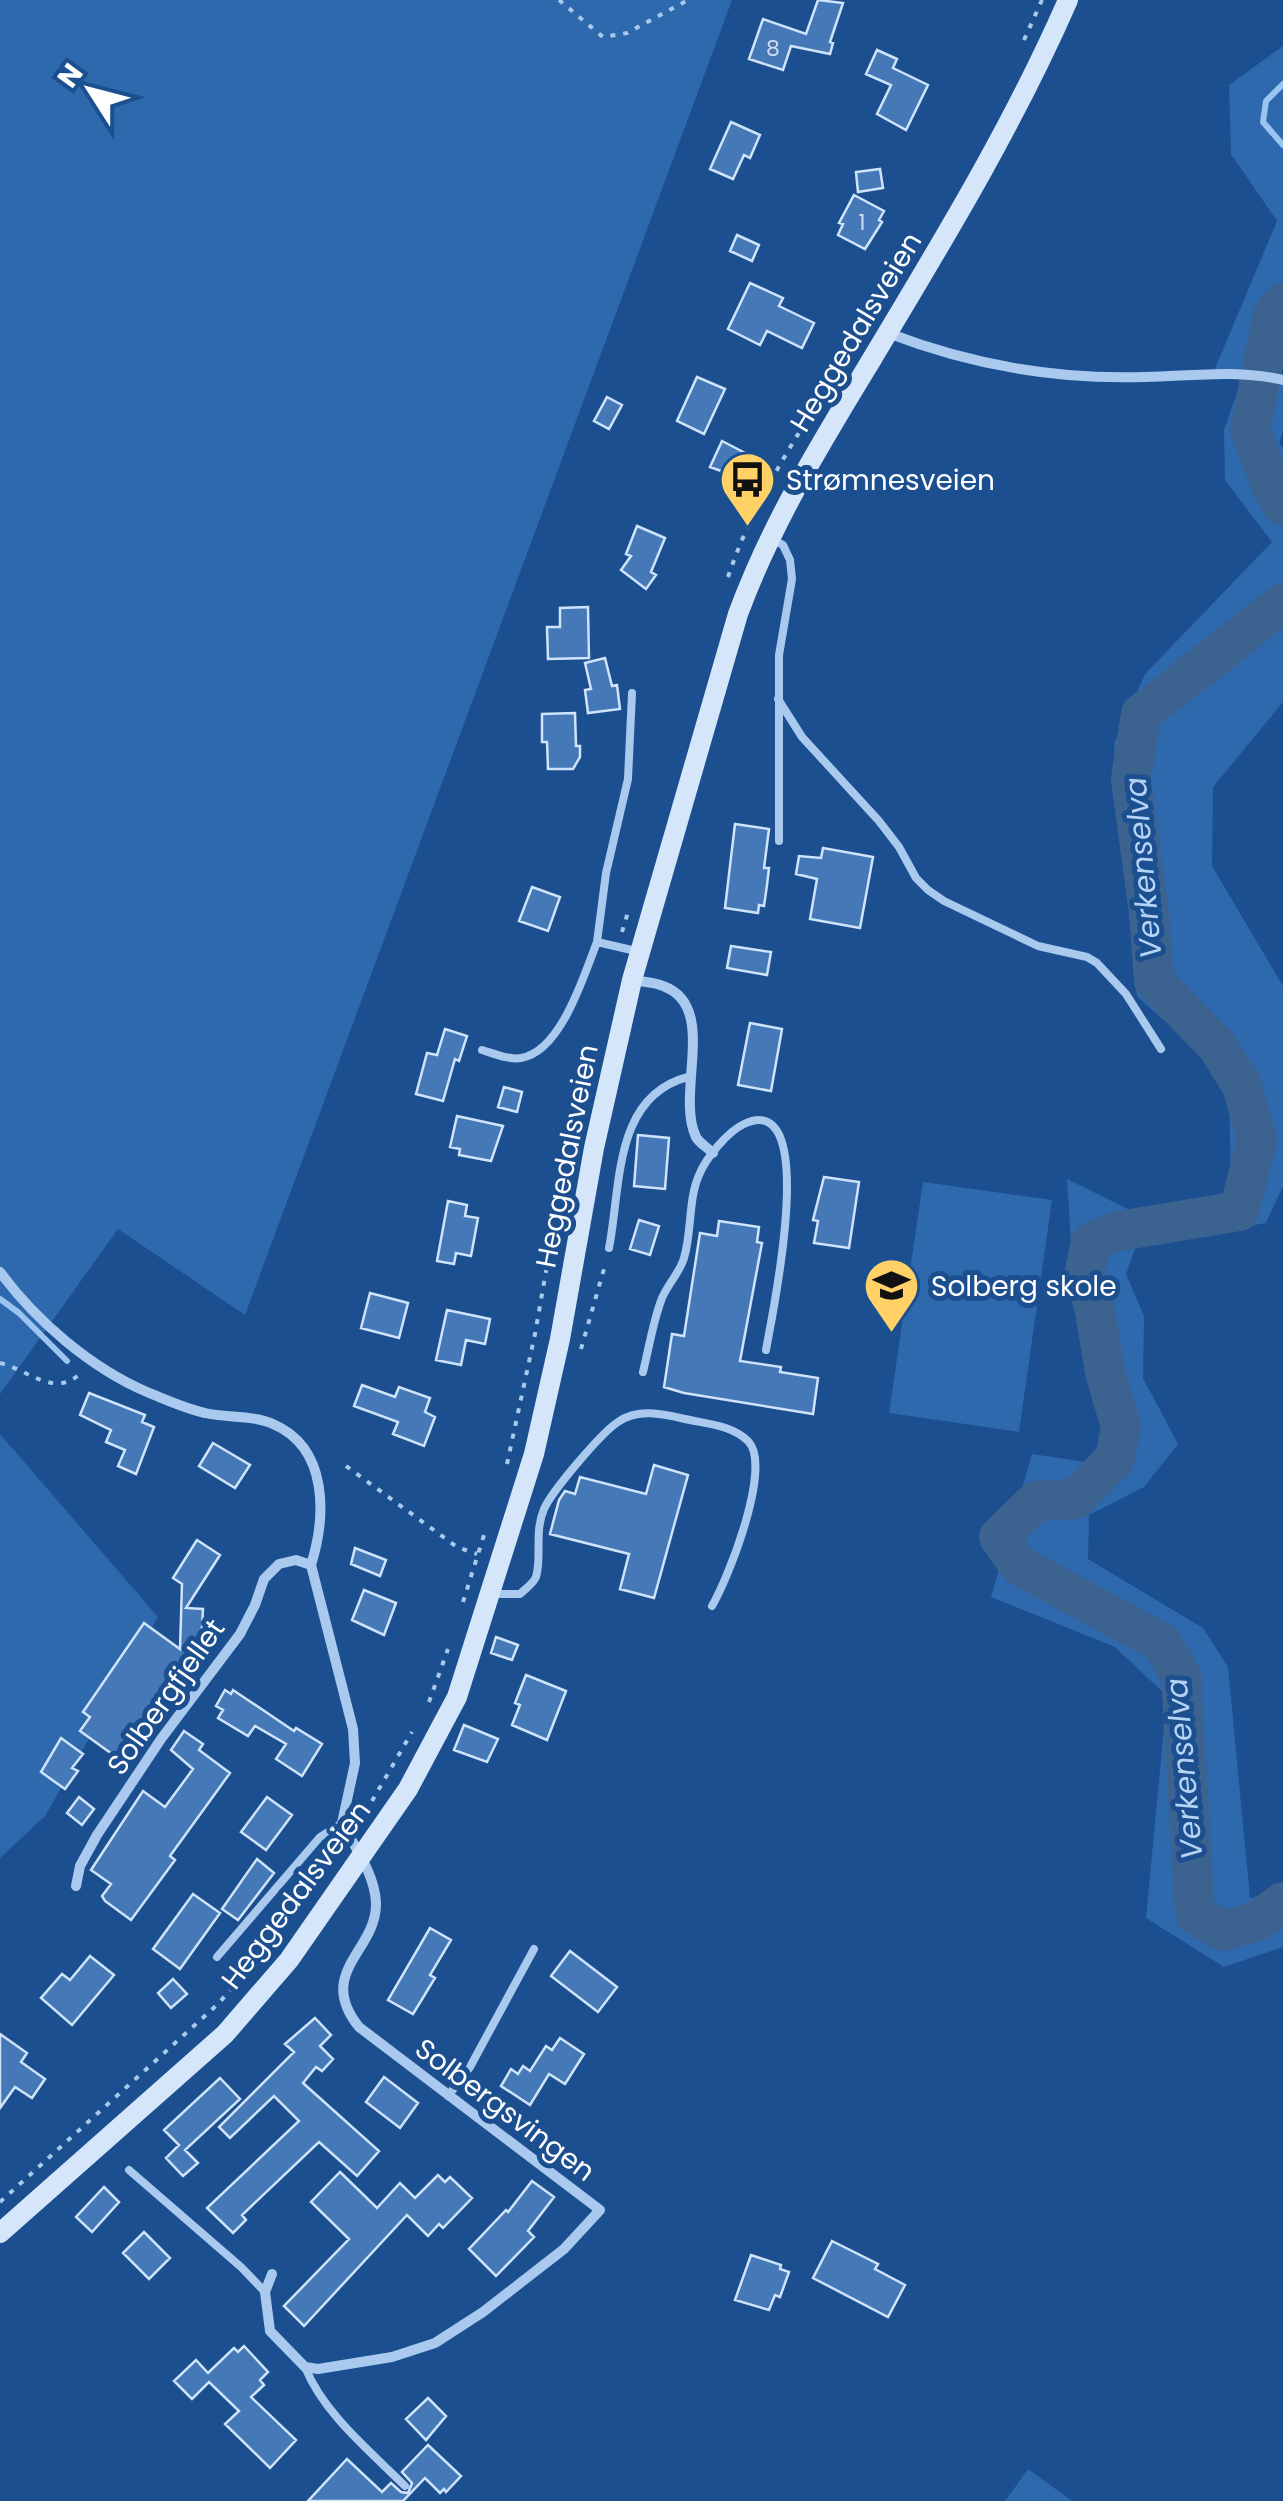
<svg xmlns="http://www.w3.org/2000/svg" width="1283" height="2501" font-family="Poppins,sans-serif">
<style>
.green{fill:#2e69ad}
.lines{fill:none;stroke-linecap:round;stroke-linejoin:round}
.stream{stroke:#9cc4f0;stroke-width:6}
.river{stroke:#3c6290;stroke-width:40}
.building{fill:#4478b7;stroke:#cfe3fa;stroke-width:2.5}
.path{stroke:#a9c9ee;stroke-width:4;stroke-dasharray:5 8;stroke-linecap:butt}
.service{stroke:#a9c9ee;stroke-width:8}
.minor{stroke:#a9c9ee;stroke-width:10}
.secondary{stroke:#d6e6fa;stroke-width:20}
.labels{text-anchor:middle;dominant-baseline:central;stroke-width:10;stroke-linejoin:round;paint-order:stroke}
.number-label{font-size:22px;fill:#d0dded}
.street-label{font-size:28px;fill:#fff;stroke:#1b4f8f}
.poi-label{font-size:28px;fill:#fff;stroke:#1b4f8f;text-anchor:start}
.water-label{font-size:30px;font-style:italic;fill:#b5d3f5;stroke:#1b4f8f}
</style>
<rect width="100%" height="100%" fill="#1b4f8f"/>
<path class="green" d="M0,0H732L245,1315L118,1229L0,1394Z
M1283,46V369L1214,371L1277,221L1231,154L1229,85Z
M1243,376L1283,378V432L1279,443L1283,448V702L1213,787L1212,866L1283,986V1186L1266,1223L1136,1246L1126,1274L1144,1316L1143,1378L1178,1444L1144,1487L1089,1515L1088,1559L1203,1628L1228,1667L1250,1898L1283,1890V1947L1224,1967L1146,1918L1167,1696L1115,1647L991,1597L1032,1454L1100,1464L1127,1423L1102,1379L1074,1291L1067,1179L1144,1217L1231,1195L1229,1079L1137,996L1114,744L1145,674L1272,542L1225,480L1224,430Z
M923,1182L1052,1200L1019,1432L889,1413Z
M0,1434L158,1617L45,1816L0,1858Z
M1028,2469L1072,2501H1005Z"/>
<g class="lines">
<path class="stream" d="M1283,84L1266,101L1263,122L1283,145
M0,1299L19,1313L67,1361"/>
<path class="river" d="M1283,303L1273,314L1250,430L1272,487L1283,506
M1283,603L1141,714L1131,779L1149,913L1154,981L1218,1047L1242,1086L1257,1140L1239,1211L1119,1231L1091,1242L1084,1276L1094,1306L1105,1372L1121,1427L1115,1458L1075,1499L1036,1501L999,1537L1020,1566L1162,1643L1181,1676L1195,1914L1222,1931L1257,1921L1283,1902"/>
</g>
<path class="building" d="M818,0L843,3L830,42L833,43L830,54L791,46L783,70L749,59L763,19L806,34Z
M877,50L897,59L893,68L928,85L906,130L877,114L891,85L866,74Z
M731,122L760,135L750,158L744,155L733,179L710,169Z
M880,169L883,188L858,192L856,172Z
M854,195L884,211L879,220L882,222L865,249L838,235L843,224L839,223Z
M737,235L759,245L752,261L730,251Z
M750,283L783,298L779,306L814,323L802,348L767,331L760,345L728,329Z
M697,377L725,389L704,434L677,421Z
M607,397L622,405L609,429L594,421Z
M722,441L751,456L740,478L710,467Z
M637,526L665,538L651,572L656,575L646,589L621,570L631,556L626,554Z
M588,607L589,658L548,659L547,627H560V608Z
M605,658L612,686L617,685L620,709L588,713L585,690L591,689L585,663Z
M575,713L576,746H580V757L573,769H548L547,742H542V714Z
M735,824L769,829L764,868H769L767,885L764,906L759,905L758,913L725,908Z
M823,848L873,857L860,928L810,919L817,879L796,874L799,856L821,858Z
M532,887L560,897L548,931L519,921Z
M731,946L771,952L767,975L727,968Z
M750,1023L782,1029L771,1091L738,1085Z
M445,1029L467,1036L459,1061L455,1059L443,1101L416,1094L427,1053L437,1055Z
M504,1087L522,1092L517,1112L498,1107Z
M457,1116L503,1126L491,1161L459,1155L460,1149L450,1147Z
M638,1135L669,1138L665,1189L634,1186Z
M824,1177L859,1182L849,1248L814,1243L818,1221L813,1220Z
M448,1201L467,1205L465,1216L478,1218L471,1256L456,1253L454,1264L437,1261Z
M639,1220L659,1226L650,1255L630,1249Z
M719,1221L759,1227L757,1242L762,1243L740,1361L781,1367L780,1372L818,1378L813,1414L684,1393L664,1387L672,1334L684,1336L700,1233L717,1236Z
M370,1293L408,1303L399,1338L361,1328Z
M447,1310L490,1319L485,1344L466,1340L461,1365L436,1360Z
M362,1385L395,1397L399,1387L430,1398L425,1412L435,1417L424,1446L393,1434L398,1422L354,1406Z
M89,1393L145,1415L142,1422L154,1427L136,1474L118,1466L125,1450L106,1442L111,1430L80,1415Z
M213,1443L250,1465L235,1488L199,1466Z
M654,1465L688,1475L654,1598L620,1589L629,1554L550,1534L559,1500L565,1491L575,1494L580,1477L646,1494Z
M197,1540L220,1555L186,1608L203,1609L201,1647L173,1688L176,1690L164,1706L161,1703L131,1744L138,1749L126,1764L80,1731L90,1717L83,1712L144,1623L180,1649L182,1584L173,1578Z
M355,1548L386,1560L380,1576L351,1564Z
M364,1590L396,1603L384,1635L352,1620Z
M496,1637L518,1645L512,1660L491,1653Z
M526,1675L566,1691L547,1740L512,1725L520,1705L515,1703Z
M225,1690L231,1694L233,1690L294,1731L296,1728L322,1744L302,1776L276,1759L286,1744L255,1726L248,1736L218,1718L223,1710L216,1706Z
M464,1725L498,1739L487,1762L454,1750Z
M184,1731L203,1744L199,1750L230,1773L170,1856L175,1860L131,1920L105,1901L102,1896L111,1884L91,1870L143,1791L165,1807L193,1769L171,1750Z
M61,1738L83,1754L72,1768L78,1771L65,1789L41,1772Z
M79,1797L94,1809L82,1825L67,1813Z
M267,1797L292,1815L266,1850L241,1832Z
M257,1859L274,1873L238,1920L222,1909Z
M193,1894L220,1913L180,1969L153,1949Z
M430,1928L451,1940L430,1975L435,1978L413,2014L388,2000Z
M570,1951L617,1987L598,2012L551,1976Z
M90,1956L114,1975L72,2025L41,1998L62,1974L70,1980Z
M173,1979L187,1994L171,2008L158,1993Z
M315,2018L331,2035L320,2046L333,2059L322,2071L316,2067L303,2083L379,2151L357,2176L319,2142L242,2215L246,2220L233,2233L207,2208L299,2121L274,2096L230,2138L219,2127L294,2052L285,2044Z
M0,2034L27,2053L21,2062L45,2079L32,2098L15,2087L0,2108Z
M560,2038L584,2054L565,2084L549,2074L530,2105L501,2086L511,2069L518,2074L523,2066L530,2071L546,2046L552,2050Z
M384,2077L418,2103L400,2128L366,2102Z
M220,2078L240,2099L185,2150L198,2163L183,2176L166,2158L179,2145L164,2130Z
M340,2172L377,2208L400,2183L415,2198L438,2175L445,2182L450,2177L472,2198L443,2228L439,2224L428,2236L407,2215L304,2326L284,2306L349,2239L311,2202Z
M532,2181L554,2197L528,2231L534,2237L496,2276L469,2249L506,2210L508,2212Z
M104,2187L119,2202L92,2232L76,2217Z
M144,2232L170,2258L149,2279L123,2253Z
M832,2241L878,2264L875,2269L905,2285L888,2317L813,2278Z
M751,2255L781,2265L780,2269L789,2272L780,2297L775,2295L769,2310L735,2300Z
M244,2346L268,2372L260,2380L264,2385L251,2397L296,2440L270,2468L225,2424L239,2411L209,2382L192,2399L174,2381L196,2360L208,2373L234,2348L238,2352Z
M428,2398L446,2416L426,2440L406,2419Z
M428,2445L461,2476L446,2492L444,2489L440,2493L425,2478L403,2501H308L347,2459L382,2492L391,2483L401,2492L408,2493L412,2483L402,2472Z"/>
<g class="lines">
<path class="path" d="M559,0L603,37L627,33L688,0
M1024,40L1042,0
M728,577C752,505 792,443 833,379
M622,932L628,912
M581,1349L606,1262
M0,1363C31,1371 54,1398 81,1373
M507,1464L535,1334L564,1169L593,1048
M346,1466L457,1547L477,1554
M463,1602L484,1535
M429,1702L448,1649
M372,1801L412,1732
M0,2202L218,2004L278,1936"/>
<path class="service" d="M772,539L783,545L790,560L792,579L779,655V841
M632,693L628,779L606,873L597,942L636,951
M778,699L802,737L879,821L899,847L916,878L928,890L944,901L1038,946L1087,957L1097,963L1126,994L1161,1049
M482,1050C495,1054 509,1060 521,1058C561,1052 584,975 597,942
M609,1248C621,1188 613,1096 688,1077
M643,1372C649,1348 653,1321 662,1298C668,1284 680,1272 684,1258C692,1232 688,1200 699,1175C706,1158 727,1132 744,1124C822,1087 771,1320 766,1350
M491,1594H520C525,1589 533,1584 536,1577C542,1558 534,1532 544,1509C552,1491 601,1433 618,1422C638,1408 663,1414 685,1419C707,1424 732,1425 748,1441C773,1466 728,1579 712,1606
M217,1957L320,1837L342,1823
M448,2096L470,2067L534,1949
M129,2170L241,2267L265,2292
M305,2367C324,2414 369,2450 405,2486"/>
<path class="minor" d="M888,333C971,365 1056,380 1145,377C1192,376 1236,369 1283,380
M632,980C642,982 654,982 663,986C719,1006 675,1093 696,1137C699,1143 708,1148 713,1153
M0,1272C36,1321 91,1368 147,1392C166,1400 186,1409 205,1413C226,1418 254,1415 273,1424C329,1448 326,1517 311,1565
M76,1886L80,1866L97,1835L161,1739L240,1634L255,1605L264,1579L279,1564L296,1560L311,1565L353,1729L355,1763L342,1823C355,1847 375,1875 376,1903C377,1951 315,1972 359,2027L600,2210L564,2249L483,2312L435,2343L392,2357L318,2369L305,2367L270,2331L265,2292L272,2274"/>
<path class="secondary" d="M0,2233L225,2034L289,1960L408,1789L457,1697L534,1454L560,1339L594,1148L632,980L738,614C772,522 821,443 872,359C942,242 1013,126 1068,0"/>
</g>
<defs>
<symbol id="bus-pin" viewBox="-11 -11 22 30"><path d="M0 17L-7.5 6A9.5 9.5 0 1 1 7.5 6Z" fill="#ffd166" stroke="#1b4f8f"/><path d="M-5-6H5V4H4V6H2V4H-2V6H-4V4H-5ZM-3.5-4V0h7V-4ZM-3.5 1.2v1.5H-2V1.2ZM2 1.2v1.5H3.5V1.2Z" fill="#111"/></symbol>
<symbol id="school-pin" viewBox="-11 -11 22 30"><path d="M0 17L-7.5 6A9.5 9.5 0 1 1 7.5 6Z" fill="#ffd166" stroke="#1b4f8f"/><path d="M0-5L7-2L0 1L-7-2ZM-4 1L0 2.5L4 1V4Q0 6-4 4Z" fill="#111"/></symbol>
</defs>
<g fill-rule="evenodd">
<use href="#bus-pin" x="716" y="448" width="63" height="86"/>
<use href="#school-pin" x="860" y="1254" width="63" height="86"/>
</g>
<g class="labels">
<g class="number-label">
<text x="773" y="48">8</text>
<text x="862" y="222">1</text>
</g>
<g class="street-label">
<text transform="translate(856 332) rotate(-59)">Heggedalsveien</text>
<text transform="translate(567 1156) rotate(-79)">Heggedalsveien</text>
<text transform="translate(166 1697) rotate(-55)">Solbergfjellet</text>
<text transform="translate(296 1895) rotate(-53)">Heggedalsveien</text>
<text transform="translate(505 2110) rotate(37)">Solbergsvingen</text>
</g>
<g class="poi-label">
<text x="786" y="480">Strømnesveien</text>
<text x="931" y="1286">Solberg skole</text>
</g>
<g class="water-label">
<text transform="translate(1143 868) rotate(-95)">Verkenselva</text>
<text transform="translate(1184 1769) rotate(-95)">Verkenselva</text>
</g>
</g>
<g transform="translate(90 90) rotate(306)" stroke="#1b4f8f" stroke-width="8" paint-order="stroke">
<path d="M0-8L18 38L0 25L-18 38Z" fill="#ffffff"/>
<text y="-15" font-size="28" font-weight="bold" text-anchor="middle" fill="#ffffff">N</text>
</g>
</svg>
